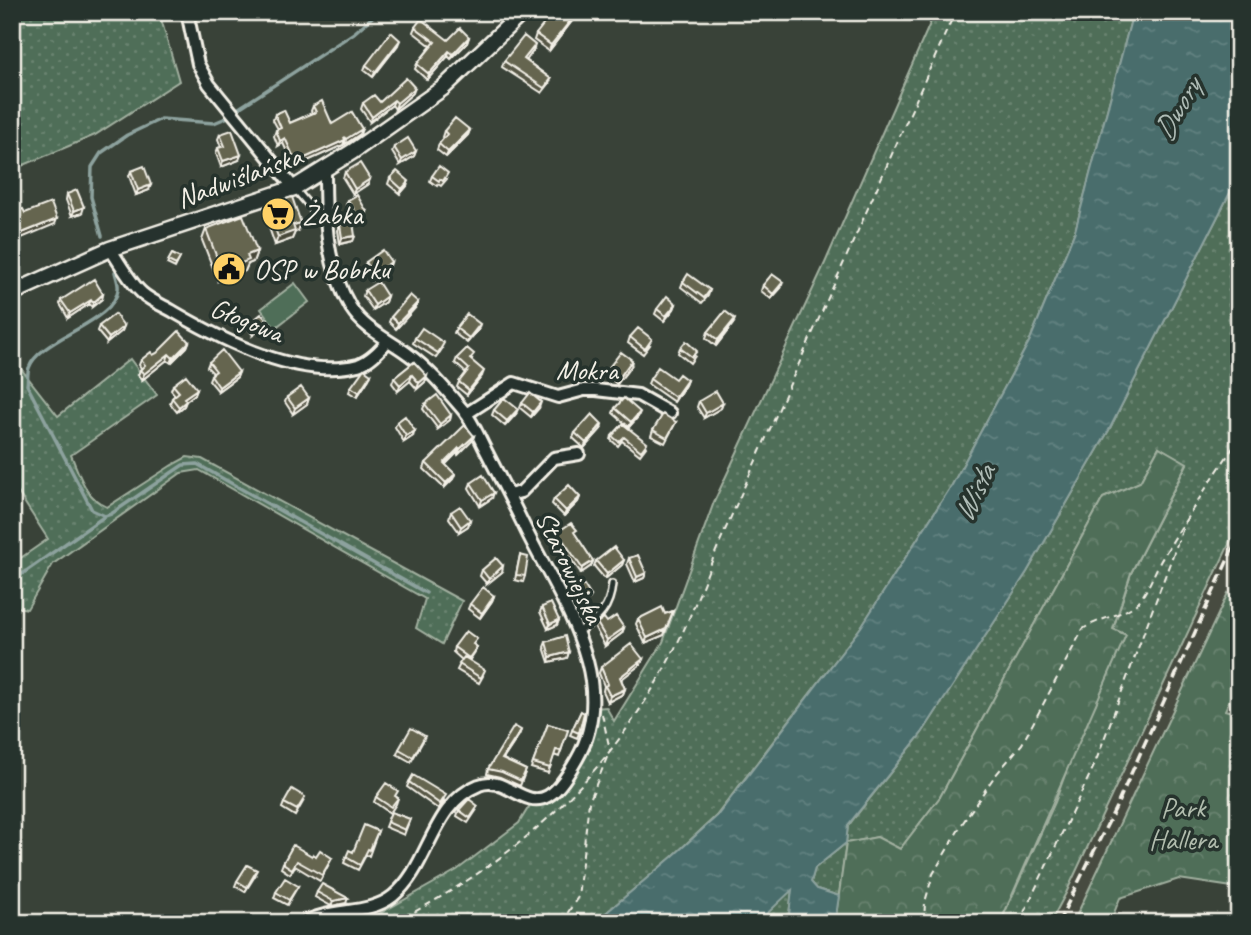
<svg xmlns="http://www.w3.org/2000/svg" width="1251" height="935" font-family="Caveat,sans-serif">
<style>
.built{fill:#464c3f}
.grass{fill:url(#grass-dots);stroke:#a2b0a0;stroke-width:2}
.forest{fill:url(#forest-crowns);stroke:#a2b0a0;stroke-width:2}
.green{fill:#4f6e58;stroke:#a2b0a0;stroke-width:2}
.water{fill:url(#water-ripples);stroke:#8da29e;stroke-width:2}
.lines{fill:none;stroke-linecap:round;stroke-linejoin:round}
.stream{stroke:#8da29e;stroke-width:3.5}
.lane-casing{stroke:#f4f1e8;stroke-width:10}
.street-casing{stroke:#f4f1e8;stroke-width:16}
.secondary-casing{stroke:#f4f1e8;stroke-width:19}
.path{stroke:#f4f1e8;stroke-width:2;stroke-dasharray:7 5;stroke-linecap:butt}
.lane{stroke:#26332d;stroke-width:5}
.street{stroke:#26332d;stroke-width:10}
.secondary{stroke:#26332d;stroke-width:14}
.rail{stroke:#f4f1e8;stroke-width:3.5;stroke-dasharray:10 5;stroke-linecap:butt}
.wall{fill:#575745;stroke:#f4f1e8;stroke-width:2}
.shaded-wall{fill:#474738;stroke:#f4f1e8;stroke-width:2}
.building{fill:#656550;stroke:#f4f1e8;stroke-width:2}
.labels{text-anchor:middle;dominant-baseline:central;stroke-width:7;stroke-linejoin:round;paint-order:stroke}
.street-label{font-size:28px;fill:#f4f1e8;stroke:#26332d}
.poi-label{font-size:28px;fill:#f4f1e8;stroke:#26332d;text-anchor:start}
.park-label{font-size:28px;fill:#b2bdae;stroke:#26332d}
.water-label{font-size:30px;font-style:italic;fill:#afbcb6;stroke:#26332d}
</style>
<defs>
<pattern id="grass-dots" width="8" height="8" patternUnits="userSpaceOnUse" patternTransform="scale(1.75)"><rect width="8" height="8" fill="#4f6e58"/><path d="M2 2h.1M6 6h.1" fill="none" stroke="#698370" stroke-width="1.8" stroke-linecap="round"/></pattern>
<pattern id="forest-crowns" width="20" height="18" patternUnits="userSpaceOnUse" patternTransform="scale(1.75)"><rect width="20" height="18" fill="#4f6e58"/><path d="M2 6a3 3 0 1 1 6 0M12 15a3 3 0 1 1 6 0" fill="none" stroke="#698370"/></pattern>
<pattern id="water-ripples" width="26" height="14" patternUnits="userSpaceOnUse" patternTransform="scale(1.75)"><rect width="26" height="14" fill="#486d6c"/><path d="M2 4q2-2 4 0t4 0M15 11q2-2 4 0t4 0" fill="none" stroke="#638281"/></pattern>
</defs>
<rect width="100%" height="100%" fill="#394238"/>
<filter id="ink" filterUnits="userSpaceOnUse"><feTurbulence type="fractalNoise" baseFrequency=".0143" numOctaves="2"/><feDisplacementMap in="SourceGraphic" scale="14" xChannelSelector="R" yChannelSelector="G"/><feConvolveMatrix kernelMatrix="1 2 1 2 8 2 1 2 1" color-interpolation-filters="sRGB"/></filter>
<g filter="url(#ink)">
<path class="built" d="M1239,523V570L1110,847L1073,923H1050L1066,893Z"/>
<path class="grass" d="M12,12H159L179,81L95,135L12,170Z
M935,12H1133L1075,231L1030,340L952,485L861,627L716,816L672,857L594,923H360L370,919L457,870L519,823L530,805L544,803L556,794L595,708L606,707L614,721L663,642L714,502L825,263Z
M1239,175V523L1066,893L1050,923H1000L1055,802L1070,761L1125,634L1113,629L1131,573L1187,464L1159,447L1140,482L1103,498L940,797L900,849L877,837L846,843L839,896L817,889L811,882L815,868L846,843L848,826L922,733L1027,572L1109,430Z
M130,359L157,395L71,455C80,476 85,497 107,507L172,465L187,457L202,459L462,601L442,644L416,628L425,599L199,470L181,473L53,564L27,609L12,606V564L48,539L12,483V370L18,365L58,416Z
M792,889L788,923H757Z"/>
<path class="forest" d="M1159,447L1187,463L1131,573L1113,629L1126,635L1000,923H835L846,843L877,837L900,849L940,797L1103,498L1140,482Z
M1228,593L1239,605V681L1225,710L1239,714V888L1179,879L1120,898L1110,923H1073Z"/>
<path class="green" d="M295,283L309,302L275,328L261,309Z"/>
<path class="water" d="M1133,12H1239V175L1109,430L1027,572L922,733L848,825L846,843L815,868L811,882L817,889L839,896L835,923H788L792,890L757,923H594L672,857L717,816L861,627L952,485L1030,340L1075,231Z"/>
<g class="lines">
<path class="stream" d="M236,110L354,33L378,12
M102,236L91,197L92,167L101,153L127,135L161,119L214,123L226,118
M115,272C116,277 119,284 118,289C116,322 39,338 29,368C27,373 28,380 27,385L92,510L105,516L111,514L183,465L197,464L426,593
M12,581L105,516"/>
<defs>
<path id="lane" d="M296,190L323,222
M579,631C599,619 610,608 612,584"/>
<path id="street" d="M187,12L198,64L209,84L294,188
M110,249C120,263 129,281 142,293C151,301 164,306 174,312C224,341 299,380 358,365C370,361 379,351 387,342
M466,414L514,383L558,397L584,390H596L638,395L670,413
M509,495L521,492L554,458L579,454
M303,923C331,907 368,916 393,896C430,866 431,804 479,785C504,774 524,810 548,796C560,789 570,771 577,759C622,680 558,597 525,528C512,501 498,474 484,447C478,435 472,421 464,411C447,391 429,369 408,354C388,339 365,330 351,308C325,264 325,219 325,170"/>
<path id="secondary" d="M12,293L110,249L294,188L352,152L443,88L523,12"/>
</defs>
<use href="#lane" class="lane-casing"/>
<use href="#street" class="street-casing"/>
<use href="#secondary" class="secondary-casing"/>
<path class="path" d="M602,714L610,750
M393,923C516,861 608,778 672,654C690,620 703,583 718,546L955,12
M561,923L578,897L589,802L608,755
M924,923L925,902L933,874L962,824L994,777L1022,744L1083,629C1099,618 1121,616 1136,604C1149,591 1153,573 1163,557C1187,517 1212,478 1239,439
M1019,923L1094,766L1186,520"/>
<use href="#lane" class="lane"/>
<use href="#street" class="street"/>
<use href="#secondary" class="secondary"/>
<path class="rail" d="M1058,923L1116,807L1239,535"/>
</g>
<path class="wall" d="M559,12H579L549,51L534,40L536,34L549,22L554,19Z
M415,27L448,40L469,37L467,43L451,59L448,56L427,80L415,69L417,64L431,46L413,32Z
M398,45L373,77L364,70L366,65Z
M533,51L526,60L551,79L549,84L542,93L502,67L504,61Z
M413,93L395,109L392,105L370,122L361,109L363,103L380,102Z
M313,106L332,124L360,134L345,144L343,143V145L294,167L283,143L278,146L274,136L276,130L278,129L273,120L275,114L290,123L312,113L311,111Z
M470,130L468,135L446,157L437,150L439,144L444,138L442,137L444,131Z
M220,134L239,160L221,167L216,153L218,148L221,147L218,139Z
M394,147L416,151L414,156L400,165L392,152Z
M131,171L149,190L136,195L129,176Z
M345,172L370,179L368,184L353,194L343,178Z
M432,176L447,179L441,186L438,184L437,186L430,181Z
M390,178L407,186L400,194L388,184Z
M67,194L82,213L72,216L66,200Z
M348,200L367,212L365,217L357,223L346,205Z
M267,205L298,231L295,232L292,239L275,245L264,213Z
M340,225L355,236L353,241L340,244L338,230Z
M206,229L257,251L253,262L248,264L245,271L218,281L202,240Z
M172,254L180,258L175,268L167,264Z
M366,262H391L389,268L372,280L364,268Z
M683,282L710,290L708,296L702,303L681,287Z
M763,285L781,288L771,299L761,291Z
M365,290L387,296L385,302L373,310L363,296Z
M103,294L102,299L92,307L89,304L68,318L60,304L61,300Z
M418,302L416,307L396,329L389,322L391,317Z
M676,304L674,309L664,321L655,314L657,309Z
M250,323L265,326L253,335L248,328Z
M733,324L716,346L706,338L708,332Z
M99,326H124L122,331L107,343L97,331Z
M456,328L478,330L467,343L454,333Z
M630,337L650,345L643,354L628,343Z
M415,338L442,349L436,358L413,343Z
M189,342L187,347L171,363L167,360L142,380L138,375L141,368L139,365L141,360Z
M680,348L695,356L690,363L678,353Z
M457,358L472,359L471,361L482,376L467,395L457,387L459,382L466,373L455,363Z
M209,362L239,372L237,377L218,391L209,380L211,375L213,373L207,367Z
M414,362L425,382L417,389L410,381L398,391L392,383L394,378Z
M631,366L617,384L606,375L607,370Z
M371,374L369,379L357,397L349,392L351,387Z
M650,379H675L687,380L685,385L674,402L648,384Z
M173,385L195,394L186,401L184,406L177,412L170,403L172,398L175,395L171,390Z
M287,397L309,398L307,404L293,414L285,402Z
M699,401L723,403L721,408L704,418L697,407Z
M522,403L539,408L531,417L520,408Z
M425,404L451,415L450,420L438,429L423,409Z
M615,408L638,417L629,427L613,413Z
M494,410L516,414L505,426L492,415Z
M397,422L413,436L404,442L395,427Z
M676,422L665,443L651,436L653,430Z
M623,424L646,447L640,455L622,441L618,446L611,440L612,436Z
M601,429L584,448L573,438L575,433Z
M474,436L472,441L458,455L457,453L445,465L455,474L453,479L444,488L424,469L426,463Z
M471,483L492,498L480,506L469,488Z
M580,497L578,502L564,516L552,504L554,499Z
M451,512L470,520L468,526L459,532L449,518Z
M556,533L575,534L593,561L591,566L581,573L561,545L559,546L554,539Z
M520,555L525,576L523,582L515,580Z
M629,558L646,573L644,578L635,582L627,564Z
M624,560L622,565L605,579L594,566L596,561Z
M482,570L502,572L487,584L480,576Z
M577,589L591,596L590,598L582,603L576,592Z
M494,596L492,601L480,618L468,609L470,604Z
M542,607L559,620L557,625L548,629L540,612Z
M673,611L664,635L645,643L636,624L638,619L665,614Z
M607,622L624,628L622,633L605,646L595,628L597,623Z
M546,642L569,652L567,658L549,662L544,647Z
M474,645L477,647L475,652L469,661L483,676L479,683L457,670L462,660L453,652L454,647Z
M643,659L641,664L621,679L625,689L623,694L608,702L603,691L604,686L599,673L601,667Z
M581,711L579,733L577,738L570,735Z
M548,724L568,730L559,757L554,755L548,773L531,768Z
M521,730L519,735L503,759L526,770L520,786L500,777L487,774L488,769Z
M423,741L411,762L397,754L399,749Z
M409,782L444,801L438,809L407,787Z
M376,797H396L398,798L396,804L390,813L374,802Z
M303,802L295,816L282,808L284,803Z
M459,810L476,811L468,823L457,816Z
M391,812L410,819L404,835L385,827Z
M378,831L369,856L366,855L358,870L344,863L346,857Z
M316,856L332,858L320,881L295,866L290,874L281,868L283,863Z
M255,876L245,892L235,886L237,881Z
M298,886L287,905L274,898L276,892Z
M317,892L346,903L331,906L315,897Z"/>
<path class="shaded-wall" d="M577,12H579L549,51L551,45Z
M469,37L467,43L451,59L453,54Z
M400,40L398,45L373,77L375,72Z
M535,45L533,51L523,65L524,59Z
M449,51L448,56L427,80L429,74Z
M415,88L413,93L395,109L397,103Z
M394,100L392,105L370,122L372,117Z
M362,129L360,134L345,144L346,139Z
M470,130L468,135L446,157L448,152Z
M285,138L283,143L278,146L280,141Z
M345,140L343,145L294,167L296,162Z
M416,151L414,156L400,165L402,160Z
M241,155L239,160L221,167L223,161Z
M370,179L368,184L353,194L355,189Z
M409,181L407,186L400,194L402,189Z
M151,185L149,190L136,195L138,190Z
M84,207L82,213L72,216L74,211Z
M367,212L365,217L357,223L359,218Z
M57,219L55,224L12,242V237Z
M301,223L298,231L295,232L292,239L275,245L278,237L293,225Z
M355,236L353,241L340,244L342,238Z
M257,251L253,262L248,264L245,271L218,281L222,271L247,255Z
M391,262L389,268L372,280L374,274Z
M783,282L781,288L771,299L773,294Z
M103,294L102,299L92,307L93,303Z
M387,296L385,302L373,310L375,305Z
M91,300L89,304L68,318L70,313Z
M418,302L416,307L396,329L398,323Z
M676,304L674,309L664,321L666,316Z
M735,319L733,324L716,346L718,340Z
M267,320L265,326L253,335L255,330Z
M480,324L478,330L467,343L469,338Z
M124,326L122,331L107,343L109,338Z
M189,342L187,347L171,363L173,358Z
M169,354L167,360L142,380L144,374Z
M632,360L631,366L617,384L619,378Z
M484,371L482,376L467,395L469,390Z
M239,372L237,377L218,391L219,387Z
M371,374L369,379L357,397L359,392Z
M412,375L410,381L398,391L400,385Z
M427,376L425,382L417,389L419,383Z
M687,380L685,385L674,402L675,397Z
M197,389L195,394L182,404L184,398Z
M309,398L307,404L293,414L295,408Z
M186,401L184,406L177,412L179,407Z
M541,402L539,408L531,417L533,412Z
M723,403L721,408L704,418L706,413Z
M518,409L516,414L505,426L507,421Z
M640,412L638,417L629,427L631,422Z
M451,415L450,420L438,429L440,424Z
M602,424L601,429L584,448L586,443Z
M415,431L413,436L404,442L406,436Z
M474,436L472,441L458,455L460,449Z
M459,448L457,453L442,468L444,463Z
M455,474L453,479L444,488L446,483Z
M494,493L492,498L480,506L482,500Z
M580,497L578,502L564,516L566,511Z
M470,520L468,526L459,532L461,527Z
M624,560L622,565L605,579L607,574Z
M593,561L591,566L581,573L582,568Z
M503,566L502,572L487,584L489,579Z
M646,573L644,578L635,582L637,577Z
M494,596L492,601L480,618L482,613Z
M559,620L557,625L548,629L550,624Z
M624,628L622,633L605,646L607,640Z
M666,629L664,635L645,643L647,638Z
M569,652L567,658L549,662L550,657Z
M643,659L641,664L618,682L620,677Z
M625,689L623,694L608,702L610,696Z
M521,730L519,735L500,764L502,759Z
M348,898L346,903L331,906L333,901Z"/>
<path class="building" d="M559,12H577L551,45L536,34L547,20L549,22L552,18L554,19Z
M421,19L448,40L460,28L469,37L453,54L449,51L429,74L417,64L435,42L415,27Z
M391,32L400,40L375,72L366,65Z
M524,36L535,45L524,59L551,79L544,88L504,61Z
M406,78L415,88L397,103L394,100L372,117L363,103L374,95L380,102Z
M322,101L332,124L352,112L362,129L346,139L344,137L345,140L296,162L285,138L280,141L276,130L281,128L275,114L284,110L290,123L316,112L313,106Z
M455,118L470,130L448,152L439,144L447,134L444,131Z
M232,130L241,155L223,161L218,148L225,146L220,134Z
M408,138L416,151L402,160L394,147Z
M360,163L370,179L355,189L345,172Z
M144,166L151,185L138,190L131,171Z
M439,166L448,173L443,181L440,179L439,181L432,176Z
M397,171L409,181L402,189L390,178Z
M77,190L84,207L74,211L67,194Z
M357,195L367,212L359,218L348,200Z
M292,197L301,223L293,225L295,231L278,237L267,205Z
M51,203L57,219L12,237V212L23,209L25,213Z
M243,215L257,251L247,255L249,260L222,271L206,229Z
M353,222L355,236L342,238L340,225Z
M383,250L391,262L374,274L366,262Z
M172,254L180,258L176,265L168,261Z
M688,274L710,290L704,298L683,282Z
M772,274L783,282L773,294L763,285Z
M94,279L103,294L93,303L91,300L70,313L61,300Z
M378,282L387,296L375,305L365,290Z
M410,295L418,302L398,323L391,317Z
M667,296L676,304L666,316L657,309Z
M725,311L735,319L718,340L708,332Z
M115,314L124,326L109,338L99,326Z
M261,314L267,320L255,330L250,323Z
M467,314L480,324L469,338L456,328Z
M422,328L444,343L438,353L415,338Z
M638,328L652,339L645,349L630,337Z
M179,331L189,342L173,358L169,354L144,374L140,370L145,365L141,360L151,352L153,355L157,353Z
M686,341L697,351L692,357L680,348Z
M467,348L474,354L470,359L484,371L469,390L459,382L469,369L457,358Z
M222,350L239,372L219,387L211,375L216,371L209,362Z
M621,352L632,360L619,378L607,370Z
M414,362L427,376L419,383L412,375L400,385L394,378Z
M658,367L675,379L679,374L687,380L675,397L650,379Z
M364,369L371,374L359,392L351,387Z
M186,375L197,389L184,398L186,401L179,407L172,398L179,392L173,385Z
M301,387L309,398L295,408L287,397Z
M716,391L723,403L706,413L699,401Z
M530,393L541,402L533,412L522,403Z
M437,395L451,415L440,424L425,404Z
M504,398L518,409L507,421L494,410Z
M624,398L640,412L631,422L615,408Z
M592,414L602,424L586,443L575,433Z
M663,414L676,422L667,438L653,430Z
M405,416L415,431L406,436L397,422Z
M623,424L647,443L641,451L624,437L619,442L612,436Z
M465,425L474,436L460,449L459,448L444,463L455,474L446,483L426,463Z
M483,475L494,493L482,500L471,483Z
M569,485L580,497L566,511L554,499Z
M460,506L470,520L461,527L451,512Z
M571,523L577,530L574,532L593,561L582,568L563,540L561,541L556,533Z
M614,547L624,560L607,574L596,561Z
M520,555L528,557L525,576L516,575Z
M638,555L646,573L637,577L629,558Z
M496,558L503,566L489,579L482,570Z
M584,585L591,596L583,600L577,589Z
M483,587L494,596L482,613L470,604Z
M551,603L559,620L550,624L542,607Z
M662,607L665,614L673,611L666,629L647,638L638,619Z
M616,616L624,628L607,640L597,623L604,618L607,622Z
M466,631L477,639L473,644L477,647L469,658L454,647Z
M565,636L569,652L550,657L546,642Z
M631,644L643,659L620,677L625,689L610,696L605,686L608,684L601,667Z
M464,657L485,670L481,678L459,664Z
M581,711L584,713L579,733L572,730Z
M548,724L568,730L561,751L556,750L550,768L533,763Z
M514,726L521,730L502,759L526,770L521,781L502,772L488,769Z
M411,728L425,736L413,757L399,749Z
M413,775L446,795L440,804L409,782Z
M386,783L398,791L395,796L398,798L391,807L376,797Z
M292,789L305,797L297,810L284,803Z
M469,799L478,806L470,818L459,810Z
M391,812L410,819L405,830L387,822Z
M364,825L378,831L370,850L368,849L360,865L346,857L349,850L353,852Z
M293,845L312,856L313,854L316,856L320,850L332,858L322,875L297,861L292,869L283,863Z
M247,865L257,870L247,887L237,881Z
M285,878L298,886L289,900L276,892Z
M322,884L348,898L333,901L317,892Z"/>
</g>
<defs>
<symbol id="supermarket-disc" viewBox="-11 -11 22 22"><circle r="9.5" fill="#ffd166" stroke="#26332d"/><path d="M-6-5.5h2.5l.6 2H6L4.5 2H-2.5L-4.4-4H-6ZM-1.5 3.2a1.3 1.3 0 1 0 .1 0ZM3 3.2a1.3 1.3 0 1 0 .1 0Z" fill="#111"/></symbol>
<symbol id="civic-disc" viewBox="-11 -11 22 22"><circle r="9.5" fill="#ffd166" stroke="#26332d"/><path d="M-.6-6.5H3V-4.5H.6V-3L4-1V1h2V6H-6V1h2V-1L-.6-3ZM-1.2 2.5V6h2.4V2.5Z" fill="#111"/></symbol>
</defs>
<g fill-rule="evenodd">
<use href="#supermarket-disc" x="259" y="195" width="38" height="38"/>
<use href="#civic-disc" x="210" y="250" width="38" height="38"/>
</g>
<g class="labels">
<g class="street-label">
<text transform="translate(239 177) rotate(-20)">Nadwiślańska</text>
<text transform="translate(247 320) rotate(22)">Głogowa</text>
<text transform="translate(587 370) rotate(1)">Mokra</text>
<text transform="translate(570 567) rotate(64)">Starowiejska</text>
</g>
<g class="poi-label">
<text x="302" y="214">Żabka</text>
<text x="254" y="269">OSP w Bobrku</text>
</g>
<g class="park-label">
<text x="1183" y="807">Park<tspan x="1183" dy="32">Hallera</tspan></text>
</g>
<g class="water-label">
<text transform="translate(1177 109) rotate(-60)">Dwory</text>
<text transform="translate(974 493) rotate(-64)">Wisła</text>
</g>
</g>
<rect width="1251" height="935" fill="none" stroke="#26332d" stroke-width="42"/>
<rect x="21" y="21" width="1209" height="893" fill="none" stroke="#f4f1e8" stroke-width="2.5" filter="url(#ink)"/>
</svg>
